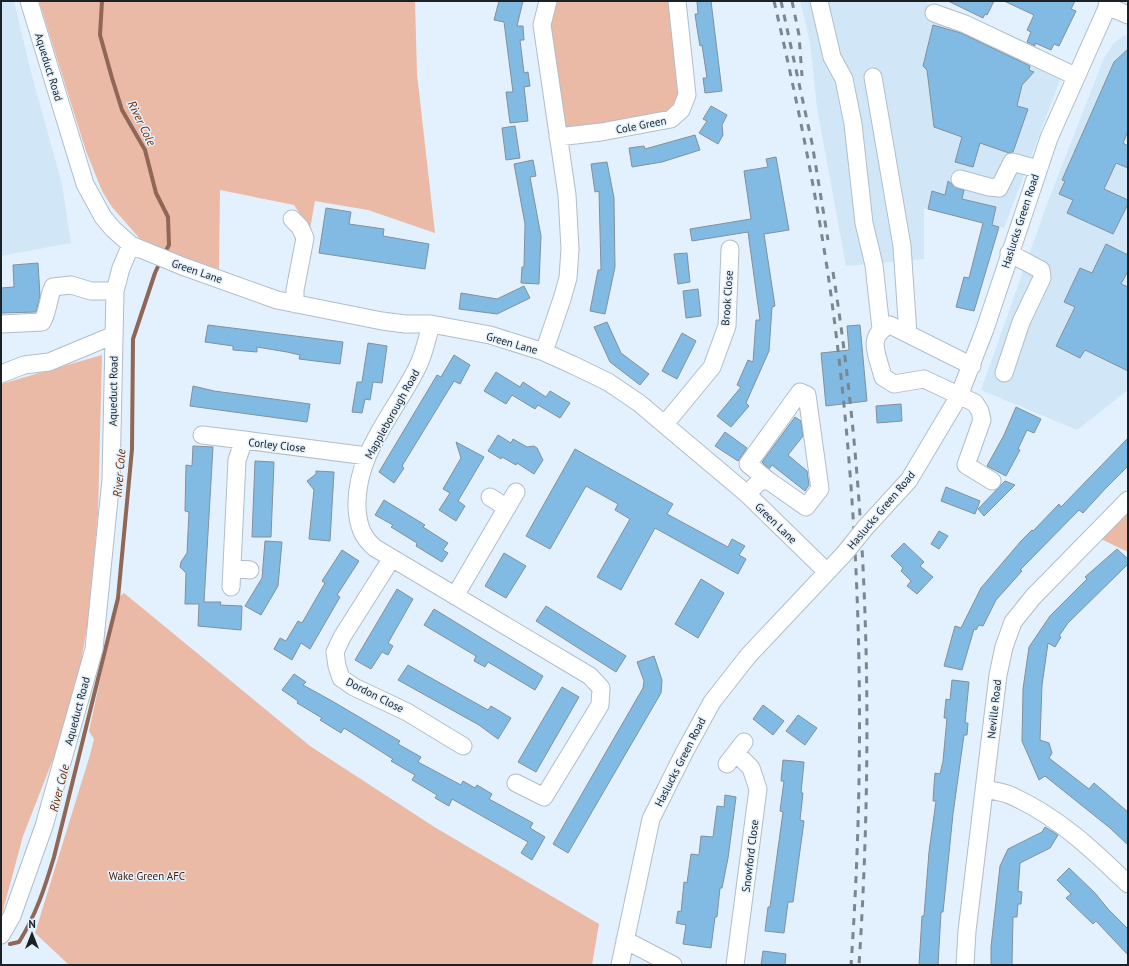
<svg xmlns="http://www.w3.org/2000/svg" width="1129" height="966" font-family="'PT Sans',sans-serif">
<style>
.built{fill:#d1e7f8}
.green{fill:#eabaa6}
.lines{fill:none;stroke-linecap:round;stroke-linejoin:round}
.stream{stroke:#906756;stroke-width:4}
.building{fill:#81bbe4;stroke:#82909b}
.minor-casing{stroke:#afbec9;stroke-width:19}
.minor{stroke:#fff;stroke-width:17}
.rail{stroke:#7b868e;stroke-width:3;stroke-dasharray:7 7;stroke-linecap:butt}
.minor-bridge-casing{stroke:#afbec9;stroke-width:19;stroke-linecap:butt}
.minor-bridge{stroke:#fff;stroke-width:17}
.labels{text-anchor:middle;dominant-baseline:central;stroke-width:3;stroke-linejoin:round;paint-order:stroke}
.street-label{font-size:11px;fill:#1b2125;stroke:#e2f1fd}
.park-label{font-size:11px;fill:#461d0b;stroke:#e2f1fd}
.water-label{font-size:12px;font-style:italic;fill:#762c01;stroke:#e2f1fd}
</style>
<rect width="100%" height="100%" fill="#e2f1fd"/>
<path class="built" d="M1,1H14L31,72L62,184L71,243L1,256Z
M800,1H923L1066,64L1004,228L924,208V259L846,266L817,108L810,42Z
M1128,35V390L1077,430L981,390L1047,204L1104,58L1113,44L1123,36Z"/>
<path class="green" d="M39,1H415L417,74L435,233L368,210L315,201L310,229L294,205L220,190L219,269L175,256L141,240L112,207L102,191L86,151Z
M548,1H677L681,110L558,137Z
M102,355L98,512L88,621L81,662L57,749L23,836L1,918V384Z
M1128,513V552L1101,539Z
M124,593L310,746L436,828L599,924L592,965H69L35,933L90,755L94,739L89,731L118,598Z"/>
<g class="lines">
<path class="stream" d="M102,1L100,35L112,78L122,110L145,150L156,193L168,217L169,245L164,254
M10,944L19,942C36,915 45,887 54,857L118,598L132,449L133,339L155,273L160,262"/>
</g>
<path class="building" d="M499,1H523L517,26H523L524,40H520L524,73L528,72L530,86L524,87L528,121L510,123L506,92H513L504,22L494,20Z
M697,1H711L722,91L705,93L703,78H707L702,45L700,46L697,28L695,14H698Z
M948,1H994L987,15L985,14L983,18Z
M1004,1H1075L1071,9L1076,11L1059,46L1054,44L1051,50L1035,43V46L1027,42L1031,32L1027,30L1034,15Z
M933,25L961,33L1030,66L1029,70L1034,72L1022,85L1017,106L1028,109L1013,152L1009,153L980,143L973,167L955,162L962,137L934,127L927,70L923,66Z
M1128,49V131L1123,143L1128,146V168L1116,163L1104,189L1128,200V204L1113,234L1067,213L1073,200L1059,194L1065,181L1062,180L1114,62Z
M711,106L727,115L722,125L723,135L718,144L699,133L707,121L703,119Z
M515,126L520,158L506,160L502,128Z
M695,135L700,150L662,162L632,167L629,148L644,146L645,149Z
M776,157L789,230L764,234L775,306L772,307L769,351L746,403L749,406L731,427L717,416L741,387L737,385L748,360L753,362L756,320H760L748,232L692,241L690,229L751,219L744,171L768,167L766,159Z
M533,160L536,176L530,177L541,236L539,284L521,283L522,267H524L525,224L514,164Z
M607,162L614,198L615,267L605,314L590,311L598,270H601L599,191L595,192L591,164Z
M948,181L957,188L964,190L962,199L996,207L992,225L999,227L974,311L956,307L964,277L969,278L983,223L928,209L932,191L945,195Z
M326,208L351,212L349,224L384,229L383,236L429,244L425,269L319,253Z
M1106,244L1128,255V271L1121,284L1128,287V371L1085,350L1080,358L1056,346L1075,307L1064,302L1080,268L1092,273Z
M687,253L690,282L678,284L674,254Z
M38,263L40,296L36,312L1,313V288L14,287L13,265Z
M524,286L530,298L497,314L459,309L461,293L497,299Z
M698,289L701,316L686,318L683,291Z
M607,322L621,353L649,374L640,385L610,362L594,327Z
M208,325L343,342L340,364L299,359L300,355L287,352L257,347V352L233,350V346L205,342Z
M860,325L867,401L826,406L821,353L849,350L847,326Z
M682,333L696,341L677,379L662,371Z
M368,343L387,346L382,383L373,382L370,400L365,399L362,413L352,412L357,382H362Z
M454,355L470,365L460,384L454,381L402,466L404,468L394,483L379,472L437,375L441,377Z
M496,372L520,387L523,382L546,397L550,391L570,403L560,418L538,405L535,409L512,395L506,404L484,391Z
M193,386L214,391L310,404L307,422L190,406Z
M901,404L902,421L877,423L876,406Z
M1016,407L1041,419L1034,433L1027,430L1018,449L1020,450L1006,476L987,466L1004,435Z
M795,417L801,421L803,436L788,455L807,471L809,485L805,491L772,465L769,469L762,462Z
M725,432L747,448L738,461L715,446Z
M498,435L511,443L513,439L527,447L534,446L537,448L543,460L534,474L517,463L516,465L502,457L501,459L488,451Z
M1128,438V466L1105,489L1083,513L1079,510L1020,570L1022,571L996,600L983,626L979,625L976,630L974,629L962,670L944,666L955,626L961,628L981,588L1021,541L1032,530L1033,531L1059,504L1061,507Z
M456,442L484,457L458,501L465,506L456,521L439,510L450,493L443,489L461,458Z
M193,446L213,447L204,602H221L220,605L242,606L241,630L198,626L199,604H185L186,573L180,567L181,562L187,553L189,512L185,511L186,465L192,466Z
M575,449L673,504L667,514L728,547L732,539L745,546L739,555L746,559L738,574L655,528L621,590L597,577L630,519L615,510L618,504L586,486L550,549L526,536Z
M255,461L274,462L271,537H252Z
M316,471L334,472L330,541L309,539L314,490L307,481L316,474Z
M1005,481L1015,485L984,516L978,509Z
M946,487L980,501L975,514L941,501Z
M384,500L425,525L423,527L448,543L443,550L448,553L442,562L416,546L417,543L391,527L393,525L375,515Z
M939,531L948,536L939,549L931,544Z
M265,541L282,542L278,586L261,615L245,606L262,578Z
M904,543L924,562L920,566L933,577L917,594L907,586L911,581L901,571L903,568L891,556Z
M1117,549L1128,559V564L1068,623L1059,636L1061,637L1055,647L1048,643L1042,685L1040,740L1049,743L1052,753L1049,758L1089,789L1094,783L1128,812V845L1110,828L1045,776L1039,780L1022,741L1023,689L1029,647L1050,616L1087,579L1085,577Z
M342,550L359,561L337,595L340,597L310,649L301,643L292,660L274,649L280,638L286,641L298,621L302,623L325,583L322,581Z
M504,553L526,566L506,598L485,586Z
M701,579L724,593L698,638L675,624Z
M397,589L413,599L388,643L393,646L388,655L382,652L371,669L355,660Z
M546,606L626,656L616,672L536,621Z
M434,609L543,676L535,690L488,662L485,667L474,661L476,656L424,625Z
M654,656L662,680L661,693L568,853L553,844L643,688L644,681L637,662Z
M408,665L488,710L491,706L511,718L498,739L479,725L398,680Z
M294,674L306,682L303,685L332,701L400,741L398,744L421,757L418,762L461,785L463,781L475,788L477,785L492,794L489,799L533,823L530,828L545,837L532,860L521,853L528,842L452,799L449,806L435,798L437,795L412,780L415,775L391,761L393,759L344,728L341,733L320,720L322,718L297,703L298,701L282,690Z
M952,680L969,682L965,723H968L967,735H964L953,814L943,912H941L938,965H919L922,916H924L929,852L936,801H933L934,785L935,773L940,774L943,761L947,718H944L946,699L950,700Z
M562,687L579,697L536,772L518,762Z
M763,705L784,721L773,735L753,719Z
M798,715L817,728L805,745L786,731Z
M783,760L804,762L801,793H803L800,820L804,821L793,902H788L784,933L765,931L768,907H770L783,812L780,811L784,781H781Z
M725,795L736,797L728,858L722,888H720L717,917H715L711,948L683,944L686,925L676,923L678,911L681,912L684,882L687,883L691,854L699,855L701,836L713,837L717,806L724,807Z
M1045,827L1058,835L1050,848L1020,863L1018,891L1022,892L1021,904H1018L1017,917H1013L1012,965H991V947L1000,866L1008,849L1042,832Z
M1069,868L1095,893L1108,909L1128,929V955L1096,921L1093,924L1066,898L1071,894L1057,880Z
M763,951L786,954L785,965H761Z"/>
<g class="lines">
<defs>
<path id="minor" d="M29,1L85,184L103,217L113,229L131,245L182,266L277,300L382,321L405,324H431L490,335L544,352L573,365L608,382L639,403L747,494L827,572
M819,1L832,57L844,79L853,124L864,223L874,265L881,329
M1107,6L1128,15
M934,13L965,24L1075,76
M873,77L902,246L908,334
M558,137L601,132L671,119L681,110L687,95L677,1
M960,179L989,187L999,188L1012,162L1038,169
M292,219L300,227L305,238L295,290V304
M1,324L42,322C48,313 48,298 53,287L71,285L91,291H115
M431,324C427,339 424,355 417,368C394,414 355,454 357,508C358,525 362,537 375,548L590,676L601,688L600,705L544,797L516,783
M544,352L562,299L568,278L570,249L567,195L542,25L548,1
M972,366L890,325C865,336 878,356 883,377L894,384L924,379L975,403L980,411L982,420L966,465L992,481
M1004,373L1021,322L1042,278L1041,270L1009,253
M1,374L24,365L49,362L114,335
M665,424L712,367L727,326L730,249
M202,435L244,440
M747,494L760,481H769L806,507L820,489L807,395L800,392L748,464L769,481
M490,497L507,508
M865,528L909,480L959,396L985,329L1049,138L1110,1
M392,558L342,637L335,652L337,666L341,678L354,687L407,712L463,746
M233,568L250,570
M231,587L237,460L244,440L367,456
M455,596L516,492
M727,764L744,742
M985,789C994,791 1004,792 1012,796C1057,816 1093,850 1128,884
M1,935L12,916L44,826L94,649L111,479L115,291L121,268L131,245
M625,940L673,965
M620,965L651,819L684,753L712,702L748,656L844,554
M735,965L758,789L751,768L736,753
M965,965L967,931L998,675L1004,647L1013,622L1033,597L1128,500"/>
</defs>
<use href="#minor" class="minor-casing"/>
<use href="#minor" class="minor"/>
<path class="rail" d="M774,1C795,91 814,182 828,274C861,502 867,735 851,965
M781,1L812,143L828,240
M792,1L799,35L802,76
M833,272C869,501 874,734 859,965"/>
<defs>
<path id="minor-bridge" d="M844,554L865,528"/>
</defs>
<use href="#minor-bridge" class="minor-bridge-casing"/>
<use href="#minor-bridge" class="minor-bridge"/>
</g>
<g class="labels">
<g class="street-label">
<text transform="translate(49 67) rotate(73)">Aqueduct Road</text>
<text transform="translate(641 125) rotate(-11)">Cole Green</text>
<text transform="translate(1020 221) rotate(-72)">Haslucks Green Road</text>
<text transform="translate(197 271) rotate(19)">Green Lane</text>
<text transform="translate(727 298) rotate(-86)">Brook Close</text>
<text transform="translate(512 343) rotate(16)">Green Lane</text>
<text transform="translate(113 391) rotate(-89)">Aqueduct Road</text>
<text transform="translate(392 414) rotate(-61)">Mappleborough Road</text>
<text transform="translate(277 445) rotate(6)">Corley Close</text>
<text transform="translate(881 510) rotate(-50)">Haslucks Green Road</text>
<text transform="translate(776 523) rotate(44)">Green Lane</text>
<text transform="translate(375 695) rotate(27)">Dordon Close</text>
<text transform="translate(994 709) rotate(-84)">Neville Road</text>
<text transform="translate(77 711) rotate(-75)">Aqueduct Road</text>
<text transform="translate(680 762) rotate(-63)">Haslucks Green Road</text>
<text transform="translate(750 856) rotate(-83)">Snowford Close</text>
</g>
<g class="park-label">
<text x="147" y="876">Wake Green AFC</text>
</g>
<g class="water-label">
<text transform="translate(142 123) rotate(64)">River Cole</text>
<text transform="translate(119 473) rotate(-85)">River Cole</text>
<text transform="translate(59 788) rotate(-76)">River Cole</text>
</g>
</g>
<rect width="1129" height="966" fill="none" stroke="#1b2125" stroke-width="4"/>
<g transform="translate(32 934)" stroke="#e2f1fd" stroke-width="3" paint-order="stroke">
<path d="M0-3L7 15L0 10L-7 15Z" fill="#1b2125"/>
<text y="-6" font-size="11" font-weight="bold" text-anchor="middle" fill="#1b2125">N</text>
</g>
</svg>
